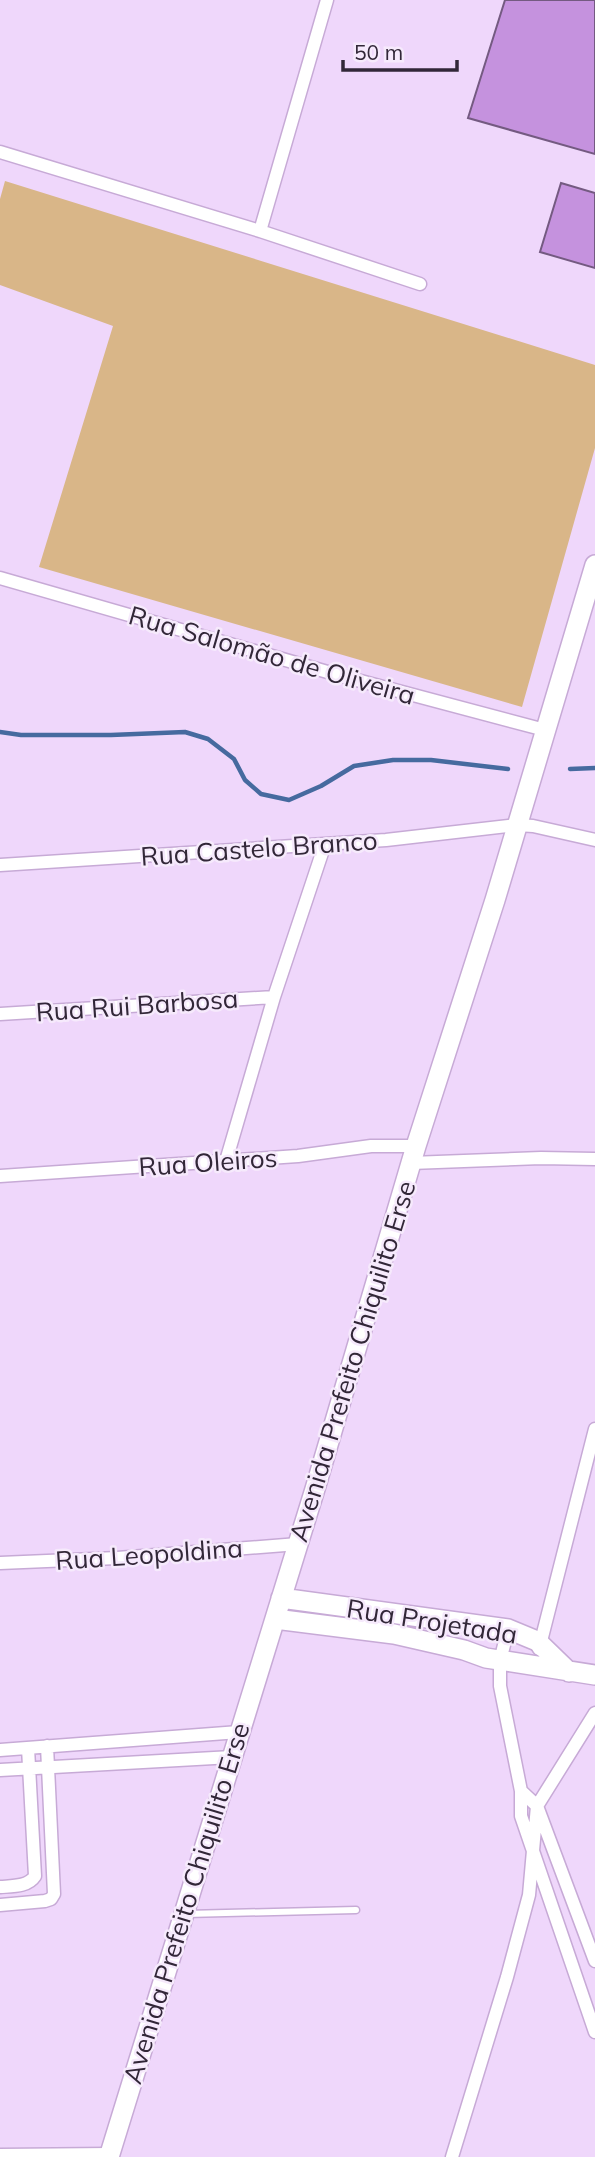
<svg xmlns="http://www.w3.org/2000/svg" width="595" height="2157" font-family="Mulish,sans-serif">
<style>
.green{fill:#d9b688}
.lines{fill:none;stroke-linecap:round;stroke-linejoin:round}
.stream{stroke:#466a9f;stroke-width:4.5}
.building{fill:#c592de;stroke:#745a81;stroke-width:2}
.lane-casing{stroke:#c7aad6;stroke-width:9}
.street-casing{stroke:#c7aad6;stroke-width:15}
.secondary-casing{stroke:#c7aad6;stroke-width:22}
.lane{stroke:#fff;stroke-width:6}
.street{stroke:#fff;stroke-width:12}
.secondary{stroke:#fff;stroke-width:19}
.labels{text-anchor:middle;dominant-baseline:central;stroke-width:5;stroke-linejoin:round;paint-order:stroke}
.street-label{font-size:26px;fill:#322738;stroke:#f6eafc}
</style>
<rect width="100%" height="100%" fill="#efd7fb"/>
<path class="green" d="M5,181L595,365V448L522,707L39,567L113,326L0,285V199Z"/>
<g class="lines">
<path class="stream" d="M0,732L21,735H111L185,732L208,739L234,759L245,780L261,794L289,800L321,786L354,766L393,760H431L508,769
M570,769L595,768"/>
</g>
<path class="building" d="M505,0H595V154L468,118Z
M561,183L595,193V268L540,252Z"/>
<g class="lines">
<defs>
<path id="lane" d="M186,1914L356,1910"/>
<path id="street" d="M0,152L260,231L420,284
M260,231L327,0
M0,578L338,675L545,730
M0,865L386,840L517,825L533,826L595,840
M0,1014L274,997
M226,1161L274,997L325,844
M411,1163L541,1158L595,1159
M0,1176L298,1156L371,1146H416
M0,1563L117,1558L298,1544
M508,1629L500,1661V1686L521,1791V1816L595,2032
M539,1649L595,1429
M0,1750L239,1732
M0,1770L232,1757
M521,1791L537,1806L595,1961
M0,1887C12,1886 28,1887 35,1876L28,1748
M0,1905L45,1901L51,1899L54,1894L47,1746
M0,2155L110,2154
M452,2157L507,1977L529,1895L537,1806L595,1713"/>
<path id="secondary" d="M281,1598L508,1629L537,1641L569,1672
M275,1619L394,1634L464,1650L486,1658L595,1675
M109,2157L315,1489L416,1146L495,900L595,565"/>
</defs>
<use href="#lane" class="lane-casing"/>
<use href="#street" class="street-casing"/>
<use href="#secondary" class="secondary-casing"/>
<use href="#lane" class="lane"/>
<use href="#street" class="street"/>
<use href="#secondary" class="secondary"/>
</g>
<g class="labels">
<g class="street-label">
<text transform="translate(272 655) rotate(16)">Rua Salomão de Oliveira</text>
<text transform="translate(259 848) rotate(-4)">Rua Castelo Branco</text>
<text transform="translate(137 1005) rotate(-4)">Rua Rui Barbosa</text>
<text transform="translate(208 1162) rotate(-4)">Rua Oleiros</text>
<text transform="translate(352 1361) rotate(-73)">Avenida Prefeito Chiquilito Erse</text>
<text transform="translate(149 1554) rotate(-4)">Rua Leopoldina</text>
<text transform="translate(432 1621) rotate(9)">Rua Projetada</text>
<text transform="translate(186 1903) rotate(-73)">Avenida Prefeito Chiquilito Erse</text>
</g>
</g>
<path d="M343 60v10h114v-10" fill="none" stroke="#322738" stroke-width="3.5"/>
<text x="354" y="60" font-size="21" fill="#322738" stroke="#f6eafc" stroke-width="5" paint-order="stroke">50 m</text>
</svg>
